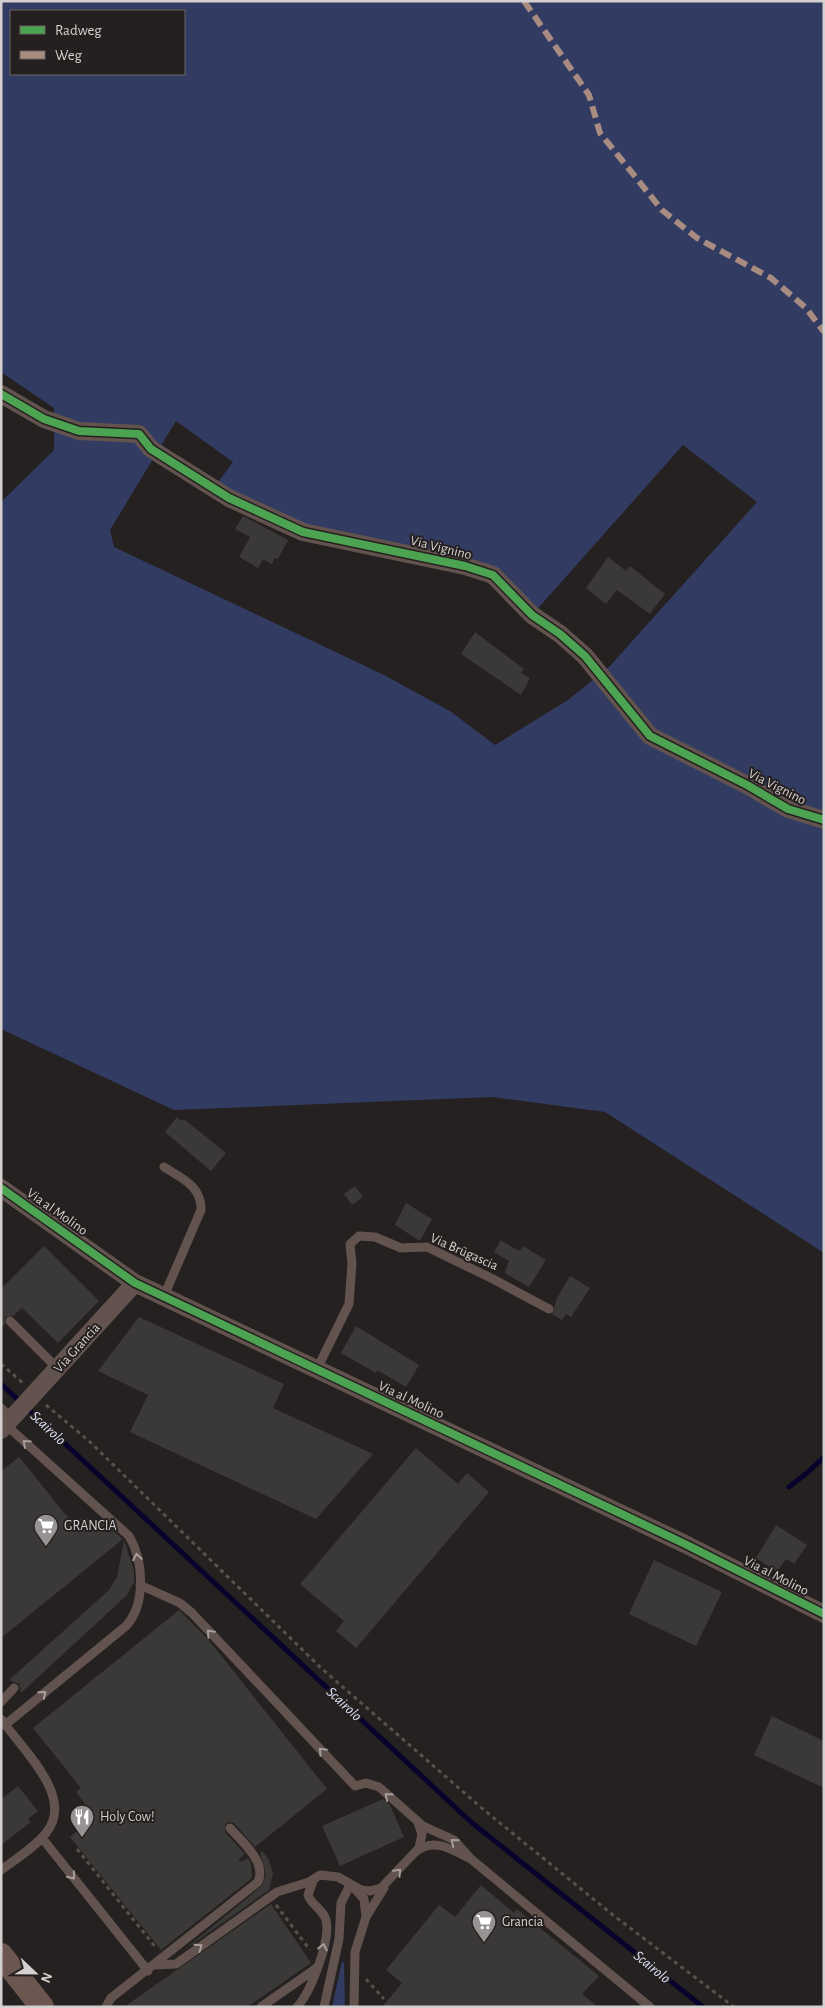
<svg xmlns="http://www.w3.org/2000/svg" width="825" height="2008" font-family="'Alegreya Sans',sans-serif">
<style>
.green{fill:#323b62;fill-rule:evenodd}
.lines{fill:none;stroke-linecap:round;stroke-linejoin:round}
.stream{stroke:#07032d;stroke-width:5}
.building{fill:#3b3938}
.path{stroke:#5a504d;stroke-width:3;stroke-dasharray:4 4;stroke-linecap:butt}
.lane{stroke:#63534f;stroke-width:9}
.street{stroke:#63534f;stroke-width:18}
.secondary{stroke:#6b5650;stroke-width:24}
.quiet{stroke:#a88b81;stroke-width:6;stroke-dasharray:12 6;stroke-linecap:butt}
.cycleway-casing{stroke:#25201f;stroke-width:11}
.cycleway{stroke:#4ca352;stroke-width:8}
.oneway{stroke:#a79e9c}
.labels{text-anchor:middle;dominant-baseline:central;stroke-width:4;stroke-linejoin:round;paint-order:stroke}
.street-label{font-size:14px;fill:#d4d0cf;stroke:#25201f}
.poi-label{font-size:14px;fill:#d4d0cf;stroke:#25201f;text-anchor:start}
.water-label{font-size:15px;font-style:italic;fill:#dbe1f6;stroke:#25201f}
</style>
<rect width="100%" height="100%" fill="#242120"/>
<path class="green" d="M1,1H824V1253L605,1112L492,1097L174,1110L1,1029V502L54,450V408L1,372ZM11,11H184V74H11ZM176,421L233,462L213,489L303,532L493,575L532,615L683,445L757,502L609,667L568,700L495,745L450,711L384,675L114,547L110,530Z
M342,1961L344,1963L345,2007H332Z"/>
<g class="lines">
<path class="stream" d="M1,1384L471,1822L703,2007
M789,1487L807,1473L824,1457"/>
</g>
<path class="building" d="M243,516L288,540L278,559L275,558L272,564L263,559L258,568L239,557L250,537L235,529Z
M608,557L626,571L630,566L665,594L650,614L617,590L606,604L586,588Z
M475,632L524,669L521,673L530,678L521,695L461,654Z
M177,1117L182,1121L184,1119L226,1153L211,1171L165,1132Z
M355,1186L363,1197L352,1205L344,1194Z
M406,1203L432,1219L420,1241L395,1225Z
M501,1240L517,1250L520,1251L523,1246L546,1260L529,1287L506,1274L505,1271L509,1261L494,1252Z
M44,1246L99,1301L58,1343L22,1308L13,1316L5,1317V1324L1,1328V1289Z
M570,1276L590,1288L571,1317L566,1314L562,1320L552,1314L557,1298Z
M139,1317L284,1384L273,1408L373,1454L316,1519L130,1432L148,1395L98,1371Z
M356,1326L419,1365L406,1387L377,1370L376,1373L341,1353Z
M416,1448L458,1484L467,1473L489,1492L356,1648L336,1631L344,1621L300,1584Z
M19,1457L70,1520L88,1518L101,1520L123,1539L1,1638V1471Z
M776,1525L807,1545L794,1564L786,1559L777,1572L756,1558Z
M124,1540L134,1570V1582L127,1595L21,1693L19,1684L9,1680L109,1590L117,1577Z
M654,1560L722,1592L696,1646L629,1614Z
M179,1610L208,1639L327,1789L255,1847L234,1823L229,1822L225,1824V1832L245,1854L239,1859L240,1862L248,1858L251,1863L252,1878L161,1950L70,1837L94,1816L76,1792L81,1788L33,1728Z
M772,1716L824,1741V1788L754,1755Z
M18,1786L38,1811L28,1819L31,1822L1,1845V1799Z
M383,1799L390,1805L404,1837L340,1866L322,1826Z
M263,1852L269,1860L273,1874L269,1890L180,1953L262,1886L266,1874L260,1853Z
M481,1885L514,1913L517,1909L599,1976L582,1994L598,2007H382L402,1983L386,1970L439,1905L455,1917Z
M271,1904L311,1963L247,2007H124Z"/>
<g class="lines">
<path class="path" d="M1,1364L23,1383
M46,1405L89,1441L320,1667L484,1810L613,1915L734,2007
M77,1849L156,1948
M276,1905L310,1950
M366,1979L384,1999"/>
<path class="lane" d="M164,1296L201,1210C202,1186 181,1178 164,1167
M10,1321L58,1369
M317,1369L349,1304L352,1264L350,1244L359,1236L375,1237L401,1248L427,1247L493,1279L549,1309
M1,1408L12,1418
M140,1585L180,1603L192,1613L355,1786L366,1783L379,1787L423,1826L454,1840L471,1859C454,1851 435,1837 417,1851
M1,1702L14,1688
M1,1719C21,1748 76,1797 46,1833C34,1848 16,1859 1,1870
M5,1725L126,1626C146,1604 144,1561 129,1536L6,1425
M42,1838L148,1971
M471,1859L650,2007
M355,1889L364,1899L366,1917L384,1888
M155,1965L176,1964L277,1892L309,1882L320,1875L338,1877L361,1890L370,1891L381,1888L419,1848L422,1834L418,1823
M106,2007L111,1998L258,1882C267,1862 242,1842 230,1828
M261,2007L318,1967
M297,2007C311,1992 331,1940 326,1920C323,1909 311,1905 308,1895L313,1881
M324,2007L339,1939L341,1903L350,1885
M354,2007L355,1952L366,1917"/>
<path class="street" d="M1,394L44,419L79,431L139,434L151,449L229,498L303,532L465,566L493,575L532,615L560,634L585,656L650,736L747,785L788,809L824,820
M1,1188L135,1283L685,1544L824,1614
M1,1430L135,1283"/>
<path class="secondary" d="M1,1955L42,2007"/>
<path class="quiet" d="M524,1L589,95L600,133L662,210L697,238L771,278L806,308L824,332"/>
<defs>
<path id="cycleway" d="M1,394L44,419L79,431L139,434L151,449L229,498L303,532L465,566L493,575L532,615L560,634L585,656L650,736L747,785L788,809L824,820
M1,1188L135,1283L685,1544L824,1614"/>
</defs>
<use href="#cycleway" class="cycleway-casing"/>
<use href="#cycleway" class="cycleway"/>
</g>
<defs><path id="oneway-chevron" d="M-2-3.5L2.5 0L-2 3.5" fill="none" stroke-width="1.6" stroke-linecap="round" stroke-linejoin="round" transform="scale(1.25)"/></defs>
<g class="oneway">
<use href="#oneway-chevron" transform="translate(26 1443) rotate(-138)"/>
<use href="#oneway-chevron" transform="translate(137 1557) rotate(-99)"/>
<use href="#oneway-chevron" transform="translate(210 1633) rotate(-133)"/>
<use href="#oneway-chevron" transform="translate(43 1694) rotate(-39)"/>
<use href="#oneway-chevron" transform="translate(322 1751) rotate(-133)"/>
<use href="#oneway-chevron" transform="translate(388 1796) rotate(-138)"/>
<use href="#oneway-chevron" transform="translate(454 1842) rotate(-141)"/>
<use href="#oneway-chevron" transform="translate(398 1872) rotate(-47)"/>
<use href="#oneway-chevron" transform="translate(72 1876) rotate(51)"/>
<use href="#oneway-chevron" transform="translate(199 1947) rotate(-35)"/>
<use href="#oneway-chevron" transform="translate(323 1947) rotate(-78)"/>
</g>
<defs>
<symbol id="supermarket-pin" viewBox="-11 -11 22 30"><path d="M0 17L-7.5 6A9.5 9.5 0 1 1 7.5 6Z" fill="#969392" stroke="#25201f"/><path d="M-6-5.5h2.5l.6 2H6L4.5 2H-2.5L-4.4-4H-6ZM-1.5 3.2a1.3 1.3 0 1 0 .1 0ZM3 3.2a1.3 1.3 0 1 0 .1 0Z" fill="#fff"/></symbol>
<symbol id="restaurant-pin" viewBox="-11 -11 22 30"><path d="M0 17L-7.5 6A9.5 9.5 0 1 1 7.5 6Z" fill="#969392" stroke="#25201f"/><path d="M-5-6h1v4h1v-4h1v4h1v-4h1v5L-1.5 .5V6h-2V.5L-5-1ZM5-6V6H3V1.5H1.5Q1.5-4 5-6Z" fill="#fff"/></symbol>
</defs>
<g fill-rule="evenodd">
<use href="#supermarket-pin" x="32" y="1512" width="28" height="38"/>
<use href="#restaurant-pin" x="68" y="1803" width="28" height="38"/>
<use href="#supermarket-pin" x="470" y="1908" width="28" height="38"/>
</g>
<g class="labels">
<g class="street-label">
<text transform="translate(441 548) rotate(14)">Via Vignino</text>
<text transform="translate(777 787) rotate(27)">Via Vignino</text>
<text transform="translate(57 1212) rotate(35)">Via al Molino</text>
<text transform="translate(464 1252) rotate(24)">Via Brügascia</text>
<text transform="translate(77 1348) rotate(-48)">Via Grancia</text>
<text transform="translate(411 1400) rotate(25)">Via al Molino</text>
<text transform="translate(776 1576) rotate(27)">Via al Molino</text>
</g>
<g class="poi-label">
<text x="64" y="1526">GRANCIA</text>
<text x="100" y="1817">Holy Cow!</text>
<text x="502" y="1922">Grancia</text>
</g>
<g class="water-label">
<text transform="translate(48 1428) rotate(43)">Scairolo</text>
<text transform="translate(344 1704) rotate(43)">Scairolo</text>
<text transform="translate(652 1967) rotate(39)">Scairolo</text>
</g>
</g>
<rect width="825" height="2008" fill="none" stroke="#d4d0cf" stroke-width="5"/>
<rect x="10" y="10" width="175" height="65" fill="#25201f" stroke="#6b6665"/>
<rect x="20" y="26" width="25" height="8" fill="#4ca352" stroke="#6b6665"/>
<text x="55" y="35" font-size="15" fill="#d4d0cf">Radweg</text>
<rect x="20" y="51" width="25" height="8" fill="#a88b81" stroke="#6b6665"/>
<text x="55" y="60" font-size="15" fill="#d4d0cf">Weg</text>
<g transform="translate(35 1973) rotate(112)" stroke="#25201f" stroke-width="4" paint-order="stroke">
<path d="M0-4L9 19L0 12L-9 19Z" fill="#d4d0cf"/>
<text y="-8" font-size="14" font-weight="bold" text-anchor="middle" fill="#d4d0cf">N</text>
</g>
</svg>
